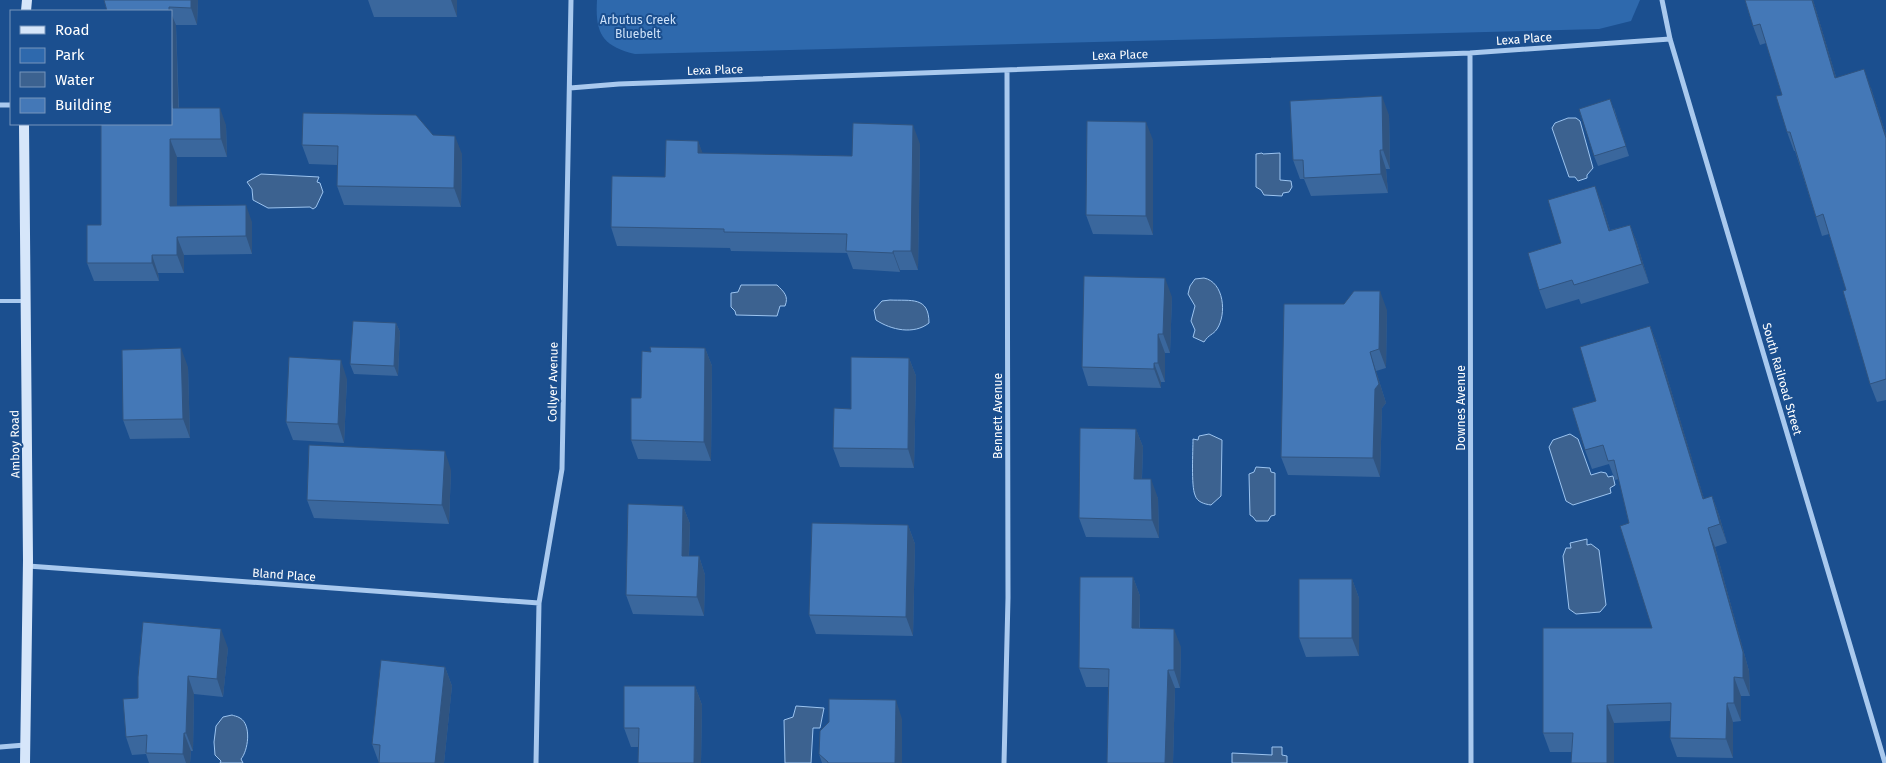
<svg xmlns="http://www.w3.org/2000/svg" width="1886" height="763" font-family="'Fira Sans',sans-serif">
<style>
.green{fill:#2e69ad}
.water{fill:#3c6290;stroke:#9cc4f0}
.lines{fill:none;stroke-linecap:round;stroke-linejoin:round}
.service{stroke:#a9c9ee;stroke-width:4}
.minor{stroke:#a9c9ee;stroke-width:5}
.secondary{stroke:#d6e6fa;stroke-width:10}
.wall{fill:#3a679d}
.shaded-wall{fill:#305480}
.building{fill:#4478b7;stroke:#305480}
.labels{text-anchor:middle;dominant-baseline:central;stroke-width:4;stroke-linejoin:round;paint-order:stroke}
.park-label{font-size:12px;fill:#cfe3fa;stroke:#1b4f8f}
.street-label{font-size:12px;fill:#fff;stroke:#1b4f8f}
</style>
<rect width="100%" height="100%" fill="#1b4f8f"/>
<path class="green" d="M597,0H1640L1631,21L1599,29L635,54C602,46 595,33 597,0Z"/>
<path class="water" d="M1568,118H1576L1580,121L1593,168L1587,175V178L1578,181L1575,177H1569L1552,128L1555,123Z
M1262,153L1263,154L1280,153V180L1291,181L1292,187L1289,192L1283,193L1282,196L1264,195L1261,190L1256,187V154Z
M261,174L319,177L317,182L320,183L323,192L316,207L313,209L310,207L268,208L253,200L252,189L247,182Z
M1204,278C1224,282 1227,314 1217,329C1213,335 1209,334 1204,342L1193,337L1195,330L1191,321L1195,306L1188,294L1190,286L1195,279Z
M741,285H777C784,292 789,296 785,306H780L777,316L736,315L735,311L731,307V293L738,292Z
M890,300C911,301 929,296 929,323C914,335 891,330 876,320L874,310L882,301Z
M1209,434L1222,440L1221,496L1211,505C1204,504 1197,502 1195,495C1191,486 1193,451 1193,439L1198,440L1199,436Z
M1570,434L1578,439L1591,475L1601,472L1606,473L1608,477L1613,476L1615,485L1610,488L1611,493L1573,505L1566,501L1549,447L1553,440Z
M1256,467L1270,468L1271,472L1275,473V515L1271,516L1268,521H1256L1253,517L1250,515L1249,474L1254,472Z
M1587,539V545L1591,544L1599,550L1606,605L1600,612L1576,614L1569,609L1563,556L1566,548H1571L1570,543Z
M796,706L824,708L820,728H813L811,763H785L784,720L793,717Z
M232,715C234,716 237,716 240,718C252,725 248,751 241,759L243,763H220L221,761L215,755L214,742L216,726L223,717Z
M1272,747H1282V755L1287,756V763H1232V753L1272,755Z"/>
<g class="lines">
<path class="service" d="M0,301H25"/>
<path class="minor" d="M1662,0L1670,39L1885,763
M1470,53L1471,763
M570,88L619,84L1470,53L1670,39
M0,105H11
M28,566L539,603
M0,747L25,745
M536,763L539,603L562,469L571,0
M1004,763L1008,598L1007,70"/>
<path class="secondary" d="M26,11L27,0
M24,124L28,560L25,763"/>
</g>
<path class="wall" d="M104,0H198L197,25H176L179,108L226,125L227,157H177V206L252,222V254L184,255V273H158L159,281H94L87,263L101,225L171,124V11H107Z
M368,0H457V17H374Z
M1745,0H1813L1836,77L1871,88L1886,135V400L1877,402L1870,384L1846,290L1829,234L1822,236L1816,217L1795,151H1794L1787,132L1782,95L1766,43L1760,45L1753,26Z
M1614,108L1629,156L1598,166L1594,156Z
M1389,115L1390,169H1386L1388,193L1311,196L1304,179H1300L1293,160Z
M433,135L462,154L461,207L344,205L337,186V165L309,164L302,145Z
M1153,140V235L1093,234L1086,215Z
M698,141L702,153L852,156L920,144L918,270H900V272L853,269L847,253L731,251L730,248L617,246L611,227L665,177Z
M1602,204L1610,230L1630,225L1637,243L1649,283L1581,304L1579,299L1546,309L1539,290L1561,243Z
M1172,297L1170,353H1165V382H1161V388L1088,386L1082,367Z
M1387,310L1386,368L1376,371L1386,403L1382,408L1380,477L1288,475L1281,457Z
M396,323L400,332L398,376L354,374L350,364Z
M1650,326L1657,344L1704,499L1712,496L1719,515L1727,543L1715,547L1749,671L1750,696H1741V721L1733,722V758L1677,757L1670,738V721L1614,723L1571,752H1550L1543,733L1652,628L1619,479L1615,480L1609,464L1592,469L1585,450L1596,401Z
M705,348L712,366L711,461L638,459L631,440L641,398L651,352Z
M909,358L916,376L914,468L840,467L833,448L851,409Z
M188,367L190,438L130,439L123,420Z
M347,379L344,443L293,440L286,422Z
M1136,429L1143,447L1142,479L1158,498L1159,538L1086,537L1079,518Z
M451,470L449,524L314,518L307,500Z
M683,506L690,524L689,556H699L705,575L704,616L633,614L626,595Z
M908,525L915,544L913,636L816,634L809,615Z
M1133,577L1140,596V628L1181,647L1180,688H1175L1173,763H1107L1108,687H1086L1079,668Z
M1352,579L1359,598V656L1306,657L1299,638Z
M228,648L223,697L194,694L193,751H191L190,763H149L146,754L132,755L126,737L138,698Z
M445,667L452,686L444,763H379L372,744Z
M695,686L702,705L701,763H638L639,747H631L624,728Z
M902,719V763H822L819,754Z"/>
<path class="shaded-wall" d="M191,0H198L197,25L191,8Z
M451,0H457V17Z
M1812,0H1813L1842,97L1835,78Z
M171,13L176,25L179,126L173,108L171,64Z
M1864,69L1871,88L1886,135V138Z
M1382,96L1389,115L1390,169L1383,150Z
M220,108L226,125L227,157L221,139Z
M1146,122L1153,140V235L1146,216Z
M913,125L920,144L918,270L911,251Z
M455,136L462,154L461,207L454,188Z
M170,139L177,157V224L170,206Z
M698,141L705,159L698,153Z
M1380,150L1386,169L1388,193L1381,174Z
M1595,186L1602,204L1616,250L1609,231Z
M246,205L252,222V254L246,236Z
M1630,225L1637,243L1649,283L1642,264Z
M177,237L184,255V273L177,255Z
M893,251L900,270V272L893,253Z
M152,255L158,273L159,281L152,263Z
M1165,278L1172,297L1170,353L1163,334Z
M1380,291L1387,310L1386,368L1379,349Z
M396,323L400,332L398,376L394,366Z
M1650,326L1657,344L1710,518L1703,499Z
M1158,334L1165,353V382L1158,363Z
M181,348L188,367L190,438L183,419Z
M705,348L712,366L711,461L704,442Z
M1370,352L1386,403L1382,408L1380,477L1373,458Z
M909,358L916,376L914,468L908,449Z
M341,360L347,379L344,443L338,424Z
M1154,363L1161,382V388L1154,369Z
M1136,429L1143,447L1141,498L1134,479Z
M445,451L451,470L449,524L442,505Z
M1151,479L1158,498L1159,538L1152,520Z
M1712,496L1719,515L1727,543L1720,524Z
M683,506L690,524L688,575L682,556Z
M908,525L915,544L913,636L906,617Z
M1708,528L1715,547L1749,671L1750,696L1743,678Z
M699,556L705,575L704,616L697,597Z
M1133,577L1140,596L1139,647L1132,628Z
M1352,579L1359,598V656L1352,638Z
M221,629L228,648L223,697L217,679Z
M1174,629L1181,647L1180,688L1174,670Z
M445,667L452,686L444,763H435Z
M1168,670L1175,688L1173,763H1165Z
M188,676L194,694L193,751L186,733Z
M1734,677L1741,696V721L1734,703Z
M695,686L702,705L701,763H694Z
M896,700L902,719V763H895Z
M1727,703L1733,722V758L1726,739Z
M1607,705L1614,723V763H1607Z
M184,733L191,751L190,763H186L183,754Z"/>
<path class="building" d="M104,0H191V8L169,7V11H107Z
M1745,0H1812L1835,78L1864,69L1886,138V379L1870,384L1843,291L1846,290L1823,214L1816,217L1790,132H1787L1776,96L1782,95L1760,24L1753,26Z
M171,64L173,108H220L221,139H170V206L246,205V236L177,237V255H152V263H87V225H101V124H171Z
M1382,96L1383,150H1380L1381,174L1304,178L1303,160H1293L1290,101Z
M1610,99L1626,146L1594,156L1579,109Z
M303,113L416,115L433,135L455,136L454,188L337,186L338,146L302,145Z
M1087,121L1146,122V216L1086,215Z
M853,123L913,125L911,251H893V253L846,251L847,234L724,232V229L611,227L612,176L665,177L666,140L698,141V153L852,156Z
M1595,186L1609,231L1630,225L1642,264L1574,285L1572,280L1539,290L1528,253L1561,243L1548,200Z
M1084,276L1165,278L1163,334H1158V363H1154V369L1082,367Z
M1354,291H1380L1379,349L1370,352L1379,384L1375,389L1373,458L1281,457L1284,304H1344Z
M353,321L396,323L394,366L350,364Z
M1650,326L1703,499L1712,496L1720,524L1708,528L1743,652V678L1734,677V703H1727L1726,739L1670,738L1671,703L1607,705V763H1571L1573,733H1543V628H1652L1620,526L1629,523L1614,460L1608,461L1603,445L1585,450L1572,408L1596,401L1580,347Z
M650,347L705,348L704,442L631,440V398H641L642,351L651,352Z
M181,348L183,419L123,420L122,350Z
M289,357L341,360L338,424L286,422Z
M851,357L909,358L908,449L833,448L834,408L851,409Z
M1080,428L1136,429L1134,479H1151L1152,520L1079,518Z
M309,445L445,451L442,505L307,500Z
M628,504L683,506L682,556H699L697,597L626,595Z
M812,523L908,525L906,617L809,615Z
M1080,577H1133L1132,628L1174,629V670H1168L1165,763H1107L1109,669L1079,668Z
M1299,579H1352V638H1299Z
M143,622L221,629L217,679L188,676L186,733H184L183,754L146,753L147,735L126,737L123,699L138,698V677Z
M381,660L445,667L435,763H379L380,745L372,744Z
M624,686H695L694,763H638L639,728H624Z
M829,699L896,700L895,763H828V762L819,754L820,731L829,722Z"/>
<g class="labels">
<g class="park-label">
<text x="638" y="20">Arbutus Creek<tspan x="638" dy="14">Bluebelt</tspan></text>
</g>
<g class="street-label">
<text transform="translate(1524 39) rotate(-4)">Lexa Place</text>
<text transform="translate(1120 55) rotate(-2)">Lexa Place</text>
<text transform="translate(715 70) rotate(-2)">Lexa Place</text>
<text transform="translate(1782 379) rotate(74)">South Railroad Street</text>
<text transform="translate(553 382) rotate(-89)">Collyer Avenue</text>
<text transform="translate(1461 408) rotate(-90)">Downes Avenue</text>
<text transform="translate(998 416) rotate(-90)">Bennett Avenue</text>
<text transform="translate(15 444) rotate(-91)">Amboy Road</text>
<text transform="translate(284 575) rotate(4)">Bland Place</text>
</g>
</g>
<rect x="10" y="10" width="162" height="115" fill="#1b4f8f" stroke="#7695bc"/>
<rect x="20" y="26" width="25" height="8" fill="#d6e6fa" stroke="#7695bc"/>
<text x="55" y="35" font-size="15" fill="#ffffff">Road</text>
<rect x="20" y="48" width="25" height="15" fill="#2e69ad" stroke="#7695bc"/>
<text x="55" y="60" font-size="15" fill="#ffffff">Park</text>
<rect x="20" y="72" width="25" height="15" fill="#3c6290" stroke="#7695bc"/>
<text x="55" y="85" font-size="15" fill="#ffffff">Water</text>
<rect x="20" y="98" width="25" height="15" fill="#4478b7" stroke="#7695bc"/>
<text x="55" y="110" font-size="15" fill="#ffffff">Building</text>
</svg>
